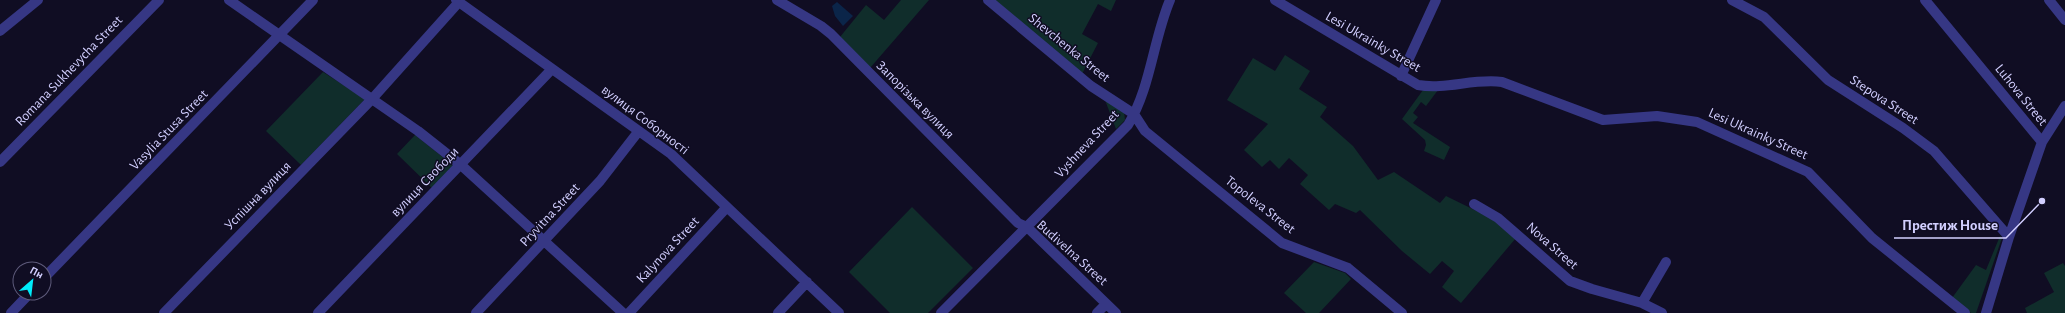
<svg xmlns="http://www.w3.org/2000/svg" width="2065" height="313" font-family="'Alegreya Sans',sans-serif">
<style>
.green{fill:#102d2b}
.water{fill:#0b2549}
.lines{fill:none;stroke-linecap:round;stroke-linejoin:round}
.minor{stroke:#363784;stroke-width:10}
.labels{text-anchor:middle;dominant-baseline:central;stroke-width:3;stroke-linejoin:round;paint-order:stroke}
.street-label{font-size:14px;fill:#d2cfff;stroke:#100d23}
.leader{fill:none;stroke:#d2cfff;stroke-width:1.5}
.callout-dot{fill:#d2cfff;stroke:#100d23;stroke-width:1.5}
.callout-label{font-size:15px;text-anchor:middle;font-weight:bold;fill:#d2cfff;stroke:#100d23;stroke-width:3;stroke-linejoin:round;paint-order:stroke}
</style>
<rect width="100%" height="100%" fill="#100d23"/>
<path class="green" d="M901,0H929L870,68L840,37L866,5L884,20Z
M995,0H1116L1111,11L1098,4L1082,34L1098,43L1082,74Z
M1285,55L1310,71L1299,89L1327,107L1320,117L1353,146L1378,180L1394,172L1440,203L1446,196L1497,221L1516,238L1461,303L1442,287L1454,271L1442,261L1430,274L1402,251L1360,210L1356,213L1335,204L1329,210L1300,184L1308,175L1289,158L1279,169L1270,160L1262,167L1244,150L1268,124L1227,100L1253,58L1275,71Z
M323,72L365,99L301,165L266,131Z
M1423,90H1438L1426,106L1421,102L1413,113L1418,117L1413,123L1450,147L1444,160L1424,151L1426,145L1425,140L1402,119Z
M1105,100L1124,111L1125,120L1116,129Z
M415,135L454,166L433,189L397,154Z
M912,207L973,268L928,313H890L849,272Z
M2000,236L2002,238L1976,313H1971L1952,298L1976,265L1986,270Z
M1314,262L1345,273L1351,279L1319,313H1306L1284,293Z
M2063,263L2065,266V313H2027L2025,308L2054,292L2044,273Z"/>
<path class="water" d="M837,2L853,16L843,26L835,16L832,6Z"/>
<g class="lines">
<path class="minor" d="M229,0L418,131L461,165L623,313
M456,0L671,154L839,313
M777,0L821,26L831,34L1018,223L1027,227L1116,313
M988,0L1091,86L1134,114L1145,131L1282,243L1348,268L1402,313
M1275,0L1418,85C1446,90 1474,78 1502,82L1603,120L1657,116L1697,122L1808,172L1872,238L1965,313
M1732,0L1764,17L1828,80L1903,128L1934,151L2009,237
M1925,0L2042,142
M2049,0L2065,20
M0,31L38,0
M1401,76L1436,0
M0,162L159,0
M1474,204L1498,218L1570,281L1592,289L1642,303L1662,313
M44,278L313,0
M1642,303L1666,262
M11,313L30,293
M164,313L372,99L459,2
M318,313L552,69
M476,313L600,181L638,132
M629,313L727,207
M778,313L807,282
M941,313L1128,125C1151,87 1153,40 1170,0
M1097,313L1106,304
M1986,313L2009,237L2042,142L2065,106"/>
</g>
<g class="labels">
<g class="street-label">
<text transform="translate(1373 42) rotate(30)">Lesi Ukrainky Street</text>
<text transform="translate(1069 48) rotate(39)">Shevchenka Street</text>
<text transform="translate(69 71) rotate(-46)">Romana Sukhevycha Street</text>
<text transform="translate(2021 95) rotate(51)">Luhova Street</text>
<text transform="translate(915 100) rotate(45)">Запорізька вулиця</text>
<text transform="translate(1884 100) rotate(33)">Stepova Street</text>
<text transform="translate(645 120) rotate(37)">вулиця Соборності</text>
<text transform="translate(169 130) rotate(-46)">Vasylia Stusa Street</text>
<text transform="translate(1758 134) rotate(24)">Lesi Ukrainky Street</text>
<text transform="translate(1087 144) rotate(-47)">Vyshneva Street</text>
<text transform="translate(425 182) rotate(-46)">вулиця Свободи</text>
<text transform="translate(258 196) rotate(-46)">Успішна вулиця</text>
<text transform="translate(1260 205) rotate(38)">Topoleva Street</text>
<text transform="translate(550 215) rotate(-47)">Pryvitna Street</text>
<text transform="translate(1552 246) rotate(41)">Nova Street</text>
<text transform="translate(668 250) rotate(-47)">Kalynova Street</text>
<text transform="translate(1072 253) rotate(42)">Budivelna Street</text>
</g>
</g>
<path class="leader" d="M2042 201L2006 238H1894"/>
<circle class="callout-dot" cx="2042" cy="201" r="4"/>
<g class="callout-label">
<text x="1950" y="230">Престиж House</text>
</g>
<g transform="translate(32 281) rotate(28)"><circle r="19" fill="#100d23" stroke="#5e5b7b"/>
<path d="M0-3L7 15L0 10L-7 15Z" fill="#00ecfa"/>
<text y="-6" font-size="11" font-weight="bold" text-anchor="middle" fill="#d2cfff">Пн</text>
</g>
</svg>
